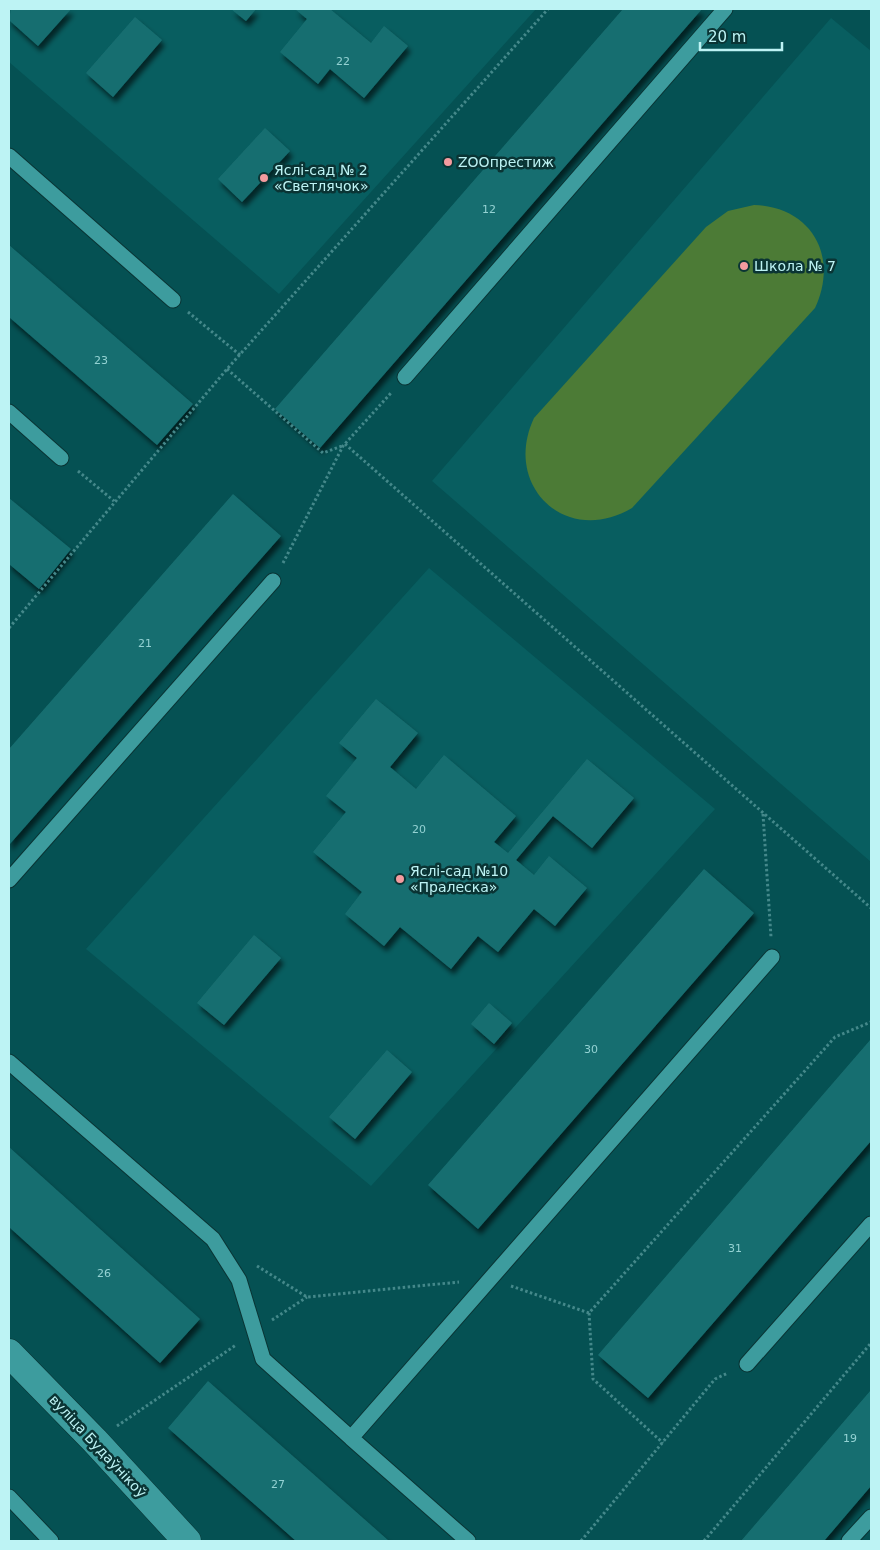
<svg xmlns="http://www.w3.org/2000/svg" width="880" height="1550" font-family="'DejaVu Sans',sans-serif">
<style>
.built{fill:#085e60}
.green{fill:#4c7b36}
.building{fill:#186e70;filter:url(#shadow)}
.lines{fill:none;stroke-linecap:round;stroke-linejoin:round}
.lane-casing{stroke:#0a3434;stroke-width:17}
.street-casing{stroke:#0a3434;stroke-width:29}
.path{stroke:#44888a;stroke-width:3;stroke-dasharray:2.5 2.5;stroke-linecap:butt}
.lane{stroke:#3d9c9e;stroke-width:15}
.street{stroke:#3d9c9e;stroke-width:28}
.poi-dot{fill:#f49b9f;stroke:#0a3434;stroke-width:2}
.labels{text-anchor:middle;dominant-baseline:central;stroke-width:5;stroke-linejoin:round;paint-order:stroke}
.number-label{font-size:11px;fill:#94d2d3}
.poi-label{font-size:14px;fill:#bdf3f4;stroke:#0a3434;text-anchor:start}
.street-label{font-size:14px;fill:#bdf3f4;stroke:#0a3434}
</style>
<defs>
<filter id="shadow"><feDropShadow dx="3" dy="5.5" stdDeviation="2.5" flood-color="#0009"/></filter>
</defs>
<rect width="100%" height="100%" fill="#055153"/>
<path class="built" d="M9,9H536L279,294L9,62Z
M831,18L871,51V862L432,481Z
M429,568L715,809L371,1186L86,949Z"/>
<path class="green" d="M754,205C812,207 839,257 815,308L632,508C566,547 502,486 534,418L706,227L728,211Z"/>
<path class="building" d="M11,9H71L38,46L9,20Z
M231,9H256L246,21Z
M295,9H330L371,43L384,26L408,46L364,98L330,69L318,84L280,52L307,19Z
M623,9H702L320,448L275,409Z
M135,17L162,40L113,97L86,73Z
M265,128L290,151L242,202L218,179Z
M9,245L193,404L157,445L9,317Z
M233,494L281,536L9,845V749Z
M9,498L71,549L39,589L9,564Z
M376,699L418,733L390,767L416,789L444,755L516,816L494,842L508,853L587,759L634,798L592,848L553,816L516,860L534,875L549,856L587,888L555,926L534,909L498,952L478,936L451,969L400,927L384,946L345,914L362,892L313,852L346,812L326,796L357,758L339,743Z
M704,869L754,913L478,1229L428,1185Z
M254,935L281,958L224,1025L197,1003Z
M489,1003L512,1023L494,1044L471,1024Z
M871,1039V1141L648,1398L598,1355Z
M387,1050L412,1072L355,1139L329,1117Z
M9,1147L200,1319L160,1363L9,1227Z
M208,1381L389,1541H296L168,1428Z
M871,1390V1486L824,1541H741Z"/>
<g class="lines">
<defs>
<path id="lane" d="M9,156L173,300
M405,377L725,9
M9,412L61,458
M9,880L273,581
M9,1062L213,1239L239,1280L263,1359L351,1438
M747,1364L871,1224
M9,1497L51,1541
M468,1541L351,1438L772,957
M849,1541L871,1517"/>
<path id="street" d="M9,1353L95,1441L187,1541"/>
</defs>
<use href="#lane" class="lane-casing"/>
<use href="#street" class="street-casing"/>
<path class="path" d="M188,312L240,355
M227,369L323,453L342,446
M345,444L871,908
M78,471L114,501
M283,563L343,446L391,393
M9,628L227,369L548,9
M763,814L771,937
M257,1266L307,1297L459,1282
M511,1286L589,1313L835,1037L871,1022
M589,1313L593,1379L663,1443
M272,1320L307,1297
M117,1426L236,1345
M581,1541L715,1379L728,1373
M704,1541L871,1343"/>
<use href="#lane" class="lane"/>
<use href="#street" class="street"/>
</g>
<g class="poi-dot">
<circle cx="448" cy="162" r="5"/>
<circle cx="264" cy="178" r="5"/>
<circle cx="744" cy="266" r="5"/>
<circle cx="400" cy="879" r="5"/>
</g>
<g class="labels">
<g class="number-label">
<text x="343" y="61">22</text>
<text x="489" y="209">12</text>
<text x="101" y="360">23</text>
<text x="145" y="643">21</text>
<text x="419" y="829">20</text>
<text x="591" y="1049">30</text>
<text x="735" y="1248">31</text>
<text x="104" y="1273">26</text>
<text x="850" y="1438">19</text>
<text x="278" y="1484">27</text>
</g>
<g class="poi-label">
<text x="458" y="162">ZOOпрестиж</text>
<text x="274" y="170">Яслі-сад № 2<tspan x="274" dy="16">«Светлячок»</tspan></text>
<text x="754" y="266">Школа № 7</text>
<text x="410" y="871">Яслі-сад №10<tspan x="410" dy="16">«Пралеска»</tspan></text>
</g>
<g class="street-label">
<text transform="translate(98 1446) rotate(47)">вуліца Будаўнікоў</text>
</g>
</g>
<rect width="880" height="1550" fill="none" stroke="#bdf3f4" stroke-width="20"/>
<path d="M700 42v8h82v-8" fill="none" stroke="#bdf3f4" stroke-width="2.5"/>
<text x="708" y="42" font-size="15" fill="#bdf3f4" stroke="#0a3434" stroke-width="4" paint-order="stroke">20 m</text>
</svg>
